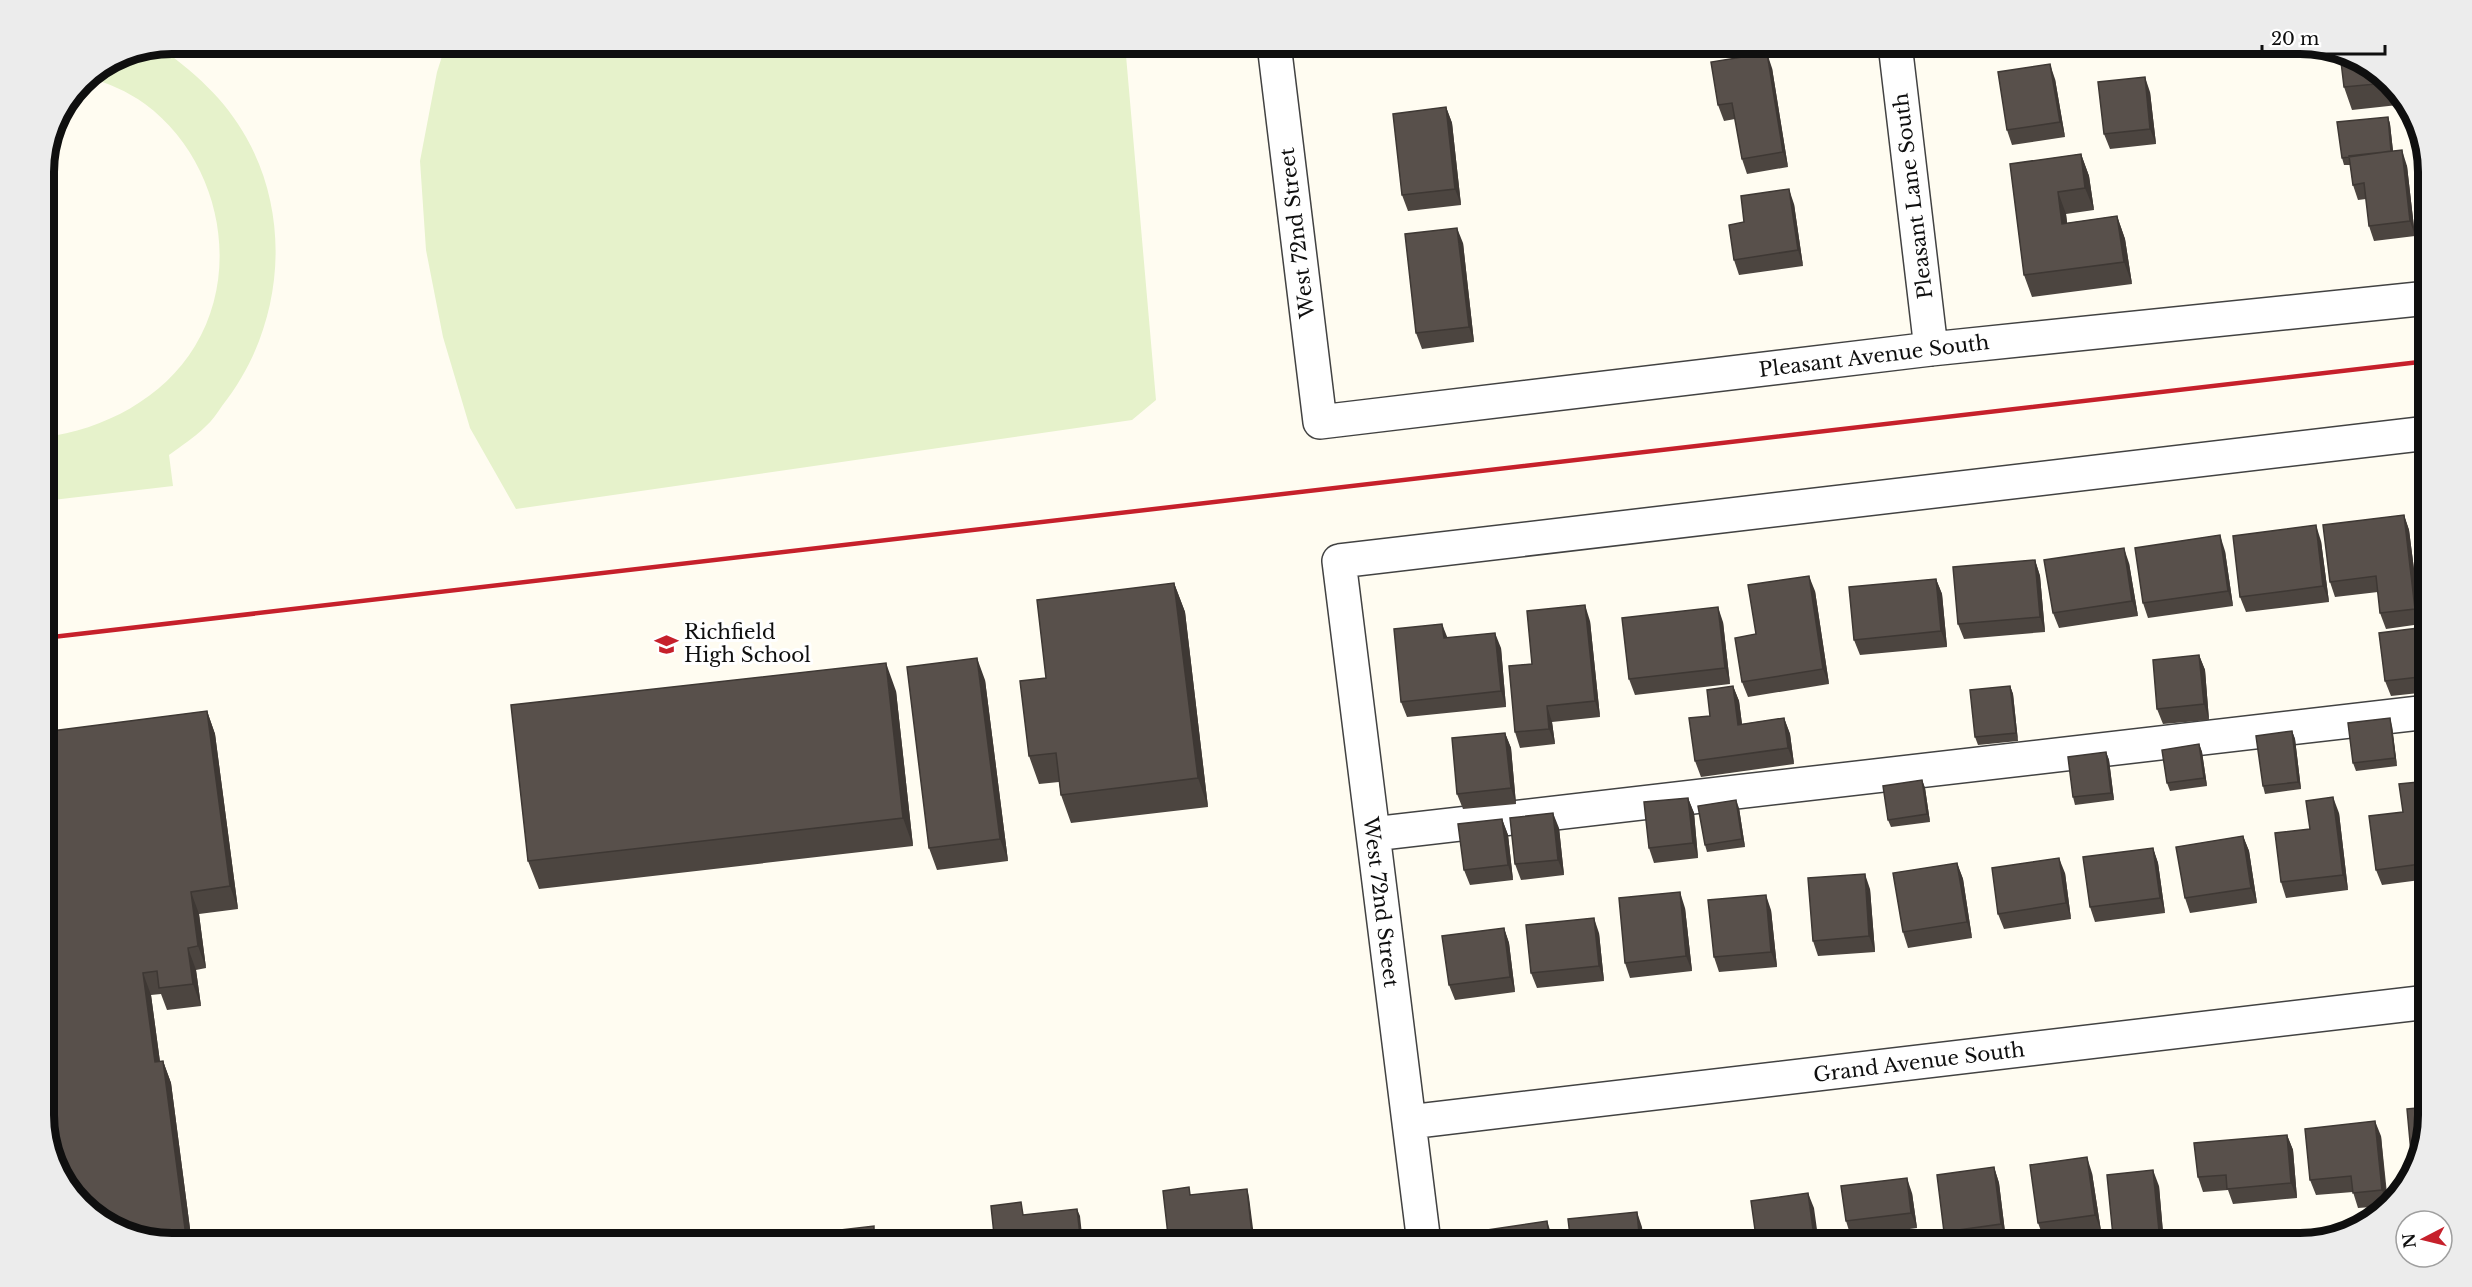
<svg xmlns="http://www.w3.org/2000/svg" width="2472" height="1287" font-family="'Libre Baskerville',serif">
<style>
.pitch{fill:#e6f2cb}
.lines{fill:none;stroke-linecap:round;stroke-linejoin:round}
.minor-casing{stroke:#424242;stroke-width:36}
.minor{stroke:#fff;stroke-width:33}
.rail{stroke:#c6202b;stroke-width:4.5}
.wall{fill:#4c4540}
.shaded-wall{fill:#3e3834}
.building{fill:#58504b;stroke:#3e3834;stroke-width:1.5}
.labels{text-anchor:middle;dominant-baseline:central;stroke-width:6;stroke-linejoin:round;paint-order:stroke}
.street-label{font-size:20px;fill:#0f0f0f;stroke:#fff}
.poi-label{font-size:20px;fill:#0f0f0f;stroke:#fff;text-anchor:start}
.rim{fill:none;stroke:#0f0f0f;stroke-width:8}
</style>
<rect width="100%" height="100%" fill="#fffcf1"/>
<path class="pitch" d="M446,44H1125L1156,400L1132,420L516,509L470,428L443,337L426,250L420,161L437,72Z
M158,46C193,71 225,99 246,137C294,221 282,331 222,406C217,413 212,421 205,427C194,438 181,446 169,455L173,486L44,501V437C103,430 164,398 195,346C243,267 218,158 145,104C127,91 108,83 87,77L123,53Z
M44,285L57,394L44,396Z"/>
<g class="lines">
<defs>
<path id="minor" d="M1274,44L1320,422L1931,349L2428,298
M1895,44L1931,349
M1373,834L2428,712
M1409,1122L2428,1002
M1424,1243L1339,561L2428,433"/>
</defs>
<use href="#minor" class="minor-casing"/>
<use href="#minor" class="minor"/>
<path class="rail" d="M44,638L2428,361"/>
</g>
<path class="wall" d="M2315,47L2324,49L2316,50Z
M2357,57L2406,100L2407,104L2352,110L2344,87Z
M1772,68L1788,167L1747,174L1742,159L1735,119L1724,121L1718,105Z
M2055,79L2065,137L2012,145L2007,130Z
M2150,92L2156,144L2110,149L2104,134Z
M1446,107L1452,123L1461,205L1408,211L1402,195Z
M2388,117L2390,124L2393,151L2407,166L2415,236L2374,241L2369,226L2366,199L2358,200L2353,185L2350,165H2344L2342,158Z
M2081,154L2089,176L2094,210L2066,214L2067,223L2117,216L2125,239L2132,284L2032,297L2024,275L2010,164Z
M1794,204L1803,266L1739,275L1734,260L1744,222Z
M1463,243L1474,342L1422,349L1416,333Z
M2404,515L2409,530L2421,624L2386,629L2380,613L2378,592L2335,597L2330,582Z
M2321,541L2329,602L2246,612L2240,597Z
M2225,551L2233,606L2148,618L2143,603Z
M2035,560L2040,576L2045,632L1964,639L1958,624Z
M2129,563L2138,616L2059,628L2053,613Z
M1936,579L1942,594L1947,647L1860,655L1854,640Z
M1174,583L1185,612L1208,807L1071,823L1061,795L1059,782L1039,784L1029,756L1046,678Z
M1815,591L1829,684L1748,697L1742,682L1756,634Z
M1590,621L1600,717L1552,722L1555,744L1520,748L1515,732L1532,664Z
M1723,622L1730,684L1635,695L1629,679Z
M2428,634V692L2391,696L2385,681Z
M1447,638L1501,648L1506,707L1407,717L1401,702Z
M2199,655L2205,670L2209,720L2163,724L2157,709Z
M985,680L1008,861L937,870L929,848Z
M1733,686L1739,701L1742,724L1784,718L1790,734L1794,764L1701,777L1695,761L1710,716Z
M2010,686L2013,694L2018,741L1978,745L1975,737Z
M896,691L913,846L539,889L528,861Z
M207,711L215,734L238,909L199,914L206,968L196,970L201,1006L167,1010L161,994L151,995L160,1062L163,1061L171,1083L192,1244H172L65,1187Z
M2392,726L2397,766L2356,771L2353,763Z
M2292,731L2295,739L2301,789L2265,794L2263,786Z
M1505,733L1511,748L1516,804L1463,809L1457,794Z
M2199,744L2202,752L2207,786L2170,791L2167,783Z
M2106,752L2109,760L2114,800L2075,805L2073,797Z
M1922,780L1925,788L1930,822L1891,827L1888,820Z
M2428,781V879L2382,885L2376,870L2403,812Z
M1688,798L1694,813L1698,858L1654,863L1649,848Z
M1739,808L1745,847L1707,852L1705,845Z
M2339,813L2348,890L2286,898L2281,882L2310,829Z
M1502,819L1508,835L1513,880L1470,885L1464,870Z
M1559,828L1564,875L1521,880L1515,864Z
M2243,836L2249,851L2257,903L2190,913L2185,898Z
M2153,848L2158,863L2165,913L2095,922L2090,907Z
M1957,863L1963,879L1972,938L1908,948L1903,932Z
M2065,873L2071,919L2004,929L1998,914Z
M1870,889L1875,952L1818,956L1813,941Z
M1685,908L1692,971L1630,978L1625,963Z
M1771,910L1777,967L1719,972L1714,957Z
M1504,928L1509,943L1515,992L1455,1000L1449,985Z
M1599,933L1604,981L1537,988L1531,973Z
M2287,1135L2293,1150L2297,1198L2233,1204L2228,1190L2203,1192L2198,1177Z
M2381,1136L2388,1203L2385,1206L2358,1208L2353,1192L2316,1195L2310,1180Z
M1994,1167L1999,1183L2006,1240L1977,1244H1949L1944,1232Z
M2092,1173L2101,1231L2044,1239L2038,1223Z
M2159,1186L2164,1244H2116L2113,1236Z
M1912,1193L1917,1228L1851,1237L1846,1221Z"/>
<path class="shaded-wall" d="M1767,53L1772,68L1788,167L1783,152Z
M2050,64L2055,79L2065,137L2060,122Z
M2145,77L2150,92L2156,144L2150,129Z
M1446,107L1452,123L1461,205L1455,189Z
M2388,117L2390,124L2394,160L2391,152Z
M2402,150L2407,166L2415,236L2410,221Z
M2081,154L2089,176L2094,210L2085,188Z
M1789,189L1794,204L1803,266L1798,250Z
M2058,192L2066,214L2070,246L2062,224Z
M2117,216L2125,239L2132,284L2124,262Z
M1457,228L1463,243L1474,342L1469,327Z
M2404,515L2409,530L2421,624L2415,609Z
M2316,525L2321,541L2329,602L2323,586Z
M2220,535L2225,551L2233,606L2228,591Z
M2124,548L2129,563L2138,616L2132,601Z
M2035,560L2040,576L2045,632L2040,617Z
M1809,576L1815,591L1829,684L1823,669Z
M1936,579L1942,594L1947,647L1941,631Z
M1174,583L1185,612L1208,807L1198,778Z
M1585,605L1590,621L1600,717L1595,701Z
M1718,607L1723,622L1730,684L1725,668Z
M1442,624L1448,639L1444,638Z
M1495,633L1501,648L1506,707L1501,691Z
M2199,655L2205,670L2209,720L2204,704Z
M977,658L985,680L1008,861L1000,839Z
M886,663L896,691L913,846L903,818Z
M1733,686L1739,701L1744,740L1738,725Z
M2010,686L2013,694L2018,741L2016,733Z
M1547,706L1552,722L1555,744L1549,729Z
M207,711L215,734L238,909L230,886Z
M1784,718L1790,734L1794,764L1788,748Z
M2390,718L2392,726L2397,766L2395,758Z
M2292,731L2295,739L2301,789L2298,782Z
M1505,733L1511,748L1516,804L1511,788Z
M2199,744L2202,752L2207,786L2204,778Z
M2106,752L2109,760L2114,800L2111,793Z
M1922,780L1925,788L1930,822L1927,814Z
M2333,797L2339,813L2348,890L2343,875Z
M1688,798L1694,813L1698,858L1693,843Z
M1736,800L1739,808L1745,847L1742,839Z
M1553,813L1559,828L1564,875L1558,860Z
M1502,819L1508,835L1513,880L1508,865Z
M2243,836L2249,851L2257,903L2251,888Z
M2153,848L2158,863L2165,913L2160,898Z
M2059,858L2065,873L2071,919L2066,903Z
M1957,863L1963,879L1972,938L1967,922Z
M1865,874L1870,889L1875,952L1869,936Z
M191,892L199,914L206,968L198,946Z
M1680,892L1685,908L1692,971L1686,956Z
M1766,895L1771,910L1777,967L1771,952Z
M1594,918L1599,933L1604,981L1599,966Z
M1504,928L1509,943L1515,992L1510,977Z
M188,948L196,970L201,1006L193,984Z
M143,973L151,995L163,1084L155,1062Z
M163,1061L171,1083L192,1244H187Z
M2375,1121L2381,1136L2387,1204L2382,1190Z
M2287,1135L2293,1150L2297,1198L2291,1183Z
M2087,1157L2092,1173L2101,1231L2095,1215Z
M1994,1167L1999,1183L2006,1240L2001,1224Z
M2153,1170L2159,1186L2164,1244L2159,1231Z
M1907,1178L1912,1193L1917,1228L1911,1213Z
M1247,1189L1249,1197L1255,1244H1253Z
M1808,1193L1814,1208L1819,1244H1815Z
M1077,1209L1080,1216L1083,1244H1081Z
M1637,1212L1642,1227L1644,1244H1640Z
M1547,1221L1552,1236L1553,1244H1550Z
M908,1231L911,1239L912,1244H910Z"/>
<path class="building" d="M1767,53L1783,152L1742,159L1732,103L1718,105L1711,62Z
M2340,53L2357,57L2387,83L2344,87Z
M2050,64L2060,122L2007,130L1998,72Z
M2145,77L2150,129L2104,134L2098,82Z
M1446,107L1455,189L1402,195L1393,114Z
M2388,117L2391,151L2342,158L2337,122Z
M2402,150L2410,221L2369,226L2364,183L2353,185L2349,156Z
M2081,154L2085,188L2058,192L2062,224L2117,216L2124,262L2024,275L2010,164Z
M1789,189L1798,250L1734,260L1729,225L1744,222L1741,196Z
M1457,228L1469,327L1416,333L1405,234Z
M2404,515L2415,609L2380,613L2376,576L2330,582L2323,525Z
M2428,516V601L2416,518Z
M2316,525L2323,586L2240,597L2233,536Z
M2220,535L2228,591L2143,603L2135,548Z
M2124,548L2132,601L2053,613L2044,560Z
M2035,560L2040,617L1958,624L1953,567Z
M1809,576L1823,669L1742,682L1735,638L1756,634L1748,585Z
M1936,579L1941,631L1854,640L1849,587Z
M1174,583L1198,778L1061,795L1056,753L1029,756L1020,681L1046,678L1037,600Z
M1585,605L1595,701L1547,706L1549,729L1515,732L1509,666L1532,664L1527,611Z
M1718,607L1725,668L1629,679L1622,618Z
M1442,624L1444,638L1495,633L1501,691L1401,702L1394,629Z
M2426,627L2428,647V676L2385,681L2379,633Z
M2199,655L2204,704L2157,709L2153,660Z
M977,658L1000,839L929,848L907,667Z
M886,663L903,818L528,861L511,705Z
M1733,686L1738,725L1784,718L1788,748L1695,761L1689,718L1710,716L1707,690Z
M2010,686L2016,733L1975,737L1970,690Z
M207,711L230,886L191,892L198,946L188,948L193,984L159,988L157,971L143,973L155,1062L163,1061L187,1244H172L115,1230L65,1187L44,1124V732Z
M2390,718L2395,758L2353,763L2348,723Z
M2292,731L2298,782L2263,786L2256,736Z
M1505,733L1511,788L1457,794L1452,738Z
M2199,744L2204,778L2167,783L2162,750Z
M2106,752L2111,793L2073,797L2068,757Z
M1922,780L1927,814L1888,820L1883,786Z
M2428,781V863L2376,870L2369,816L2403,812L2399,784Z
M2333,797L2343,875L2281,882L2275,833L2310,829L2306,801Z
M1688,798L1693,843L1649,848L1644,802Z
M1736,800L1742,839L1705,845L1698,806Z
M1553,813L1558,860L1515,864L1510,818Z
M1502,819L1508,865L1464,870L1458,824Z
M2243,836L2251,888L2185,898L2176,847Z
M2153,848L2160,898L2090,907L2083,857Z
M2059,858L2066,903L1998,914L1992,868Z
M1957,863L1967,922L1903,932L1893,873Z
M1865,874L1869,936L1813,941L1808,878Z
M1680,892L1686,956L1625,963L1619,898Z
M1766,895L1771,952L1714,957L1708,900Z
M1594,918L1599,966L1531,973L1526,925Z
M1504,928L1510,977L1449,985L1442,936Z
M2428,1107V1115L2415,1172L2413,1174L2407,1109Z
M2375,1121L2382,1190L2353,1193L2351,1176L2310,1180L2305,1129Z
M2287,1135L2291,1183L2227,1189L2226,1175L2198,1177L2194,1143Z
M2087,1157L2095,1215L2038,1223L2030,1165Z
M1994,1167L2001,1224L1944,1232L1937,1175Z
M2153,1170L2159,1231L2113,1236L2107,1175Z
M1907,1178L1911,1213L1846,1221L1841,1186Z
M1189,1187L1190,1195L1247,1189L1253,1244H1169L1163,1191Z
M1808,1193L1815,1244H1757L1751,1201Z
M1021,1202L1023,1215L1077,1209L1081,1244H995L991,1206Z
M1637,1212L1640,1244H1571L1568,1219Z
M1547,1221L1550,1244H1483L1481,1231Z
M874,1226V1234L908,1231L910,1244H817L815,1233Z"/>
<defs>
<symbol id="school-bare" viewBox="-9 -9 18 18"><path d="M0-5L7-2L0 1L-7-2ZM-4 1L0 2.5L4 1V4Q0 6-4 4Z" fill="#c6202b" stroke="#fff" stroke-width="2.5" paint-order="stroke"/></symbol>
</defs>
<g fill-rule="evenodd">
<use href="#school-bare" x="650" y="628" width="33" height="33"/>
</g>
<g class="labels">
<g class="street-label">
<text transform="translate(1913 196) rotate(-97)">Pleasant Lane South</text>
<text transform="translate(1297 233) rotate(-97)">West 72nd Street</text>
<text transform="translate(1874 356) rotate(-7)">Pleasant Avenue South</text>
<text transform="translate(1381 902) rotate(83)">West 72nd Street</text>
<text transform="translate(1919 1062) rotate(-7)">Grand Avenue South</text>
</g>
<g class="poi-label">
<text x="684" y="632">Richfield<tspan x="684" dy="23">High School</tspan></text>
</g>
</g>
<path d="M0 0H2472V1287H0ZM172 54H2300A118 118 0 0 1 2418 172V1115A118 118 0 0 1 2300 1233H172A118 118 0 0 1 54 1115V172A118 118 0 0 1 172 54Z" fill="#ececec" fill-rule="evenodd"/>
<path class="rim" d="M172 54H2300A118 118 0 0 1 2418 172V1115A118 118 0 0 1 2300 1233H172A118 118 0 0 1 54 1115V172A118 118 0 0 1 172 54Z"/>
<g transform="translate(2424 1239) rotate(263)"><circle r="28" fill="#ffffff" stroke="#9f9f9f" stroke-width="1.5"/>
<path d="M0-4.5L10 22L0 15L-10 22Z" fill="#c6202b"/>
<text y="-9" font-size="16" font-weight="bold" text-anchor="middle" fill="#0f0f0f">N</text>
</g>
<path d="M2262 45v9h123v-9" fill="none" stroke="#0f0f0f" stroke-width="3"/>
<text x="2271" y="45" font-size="18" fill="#0f0f0f" stroke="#ffffff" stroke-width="4.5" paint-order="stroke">20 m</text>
</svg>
